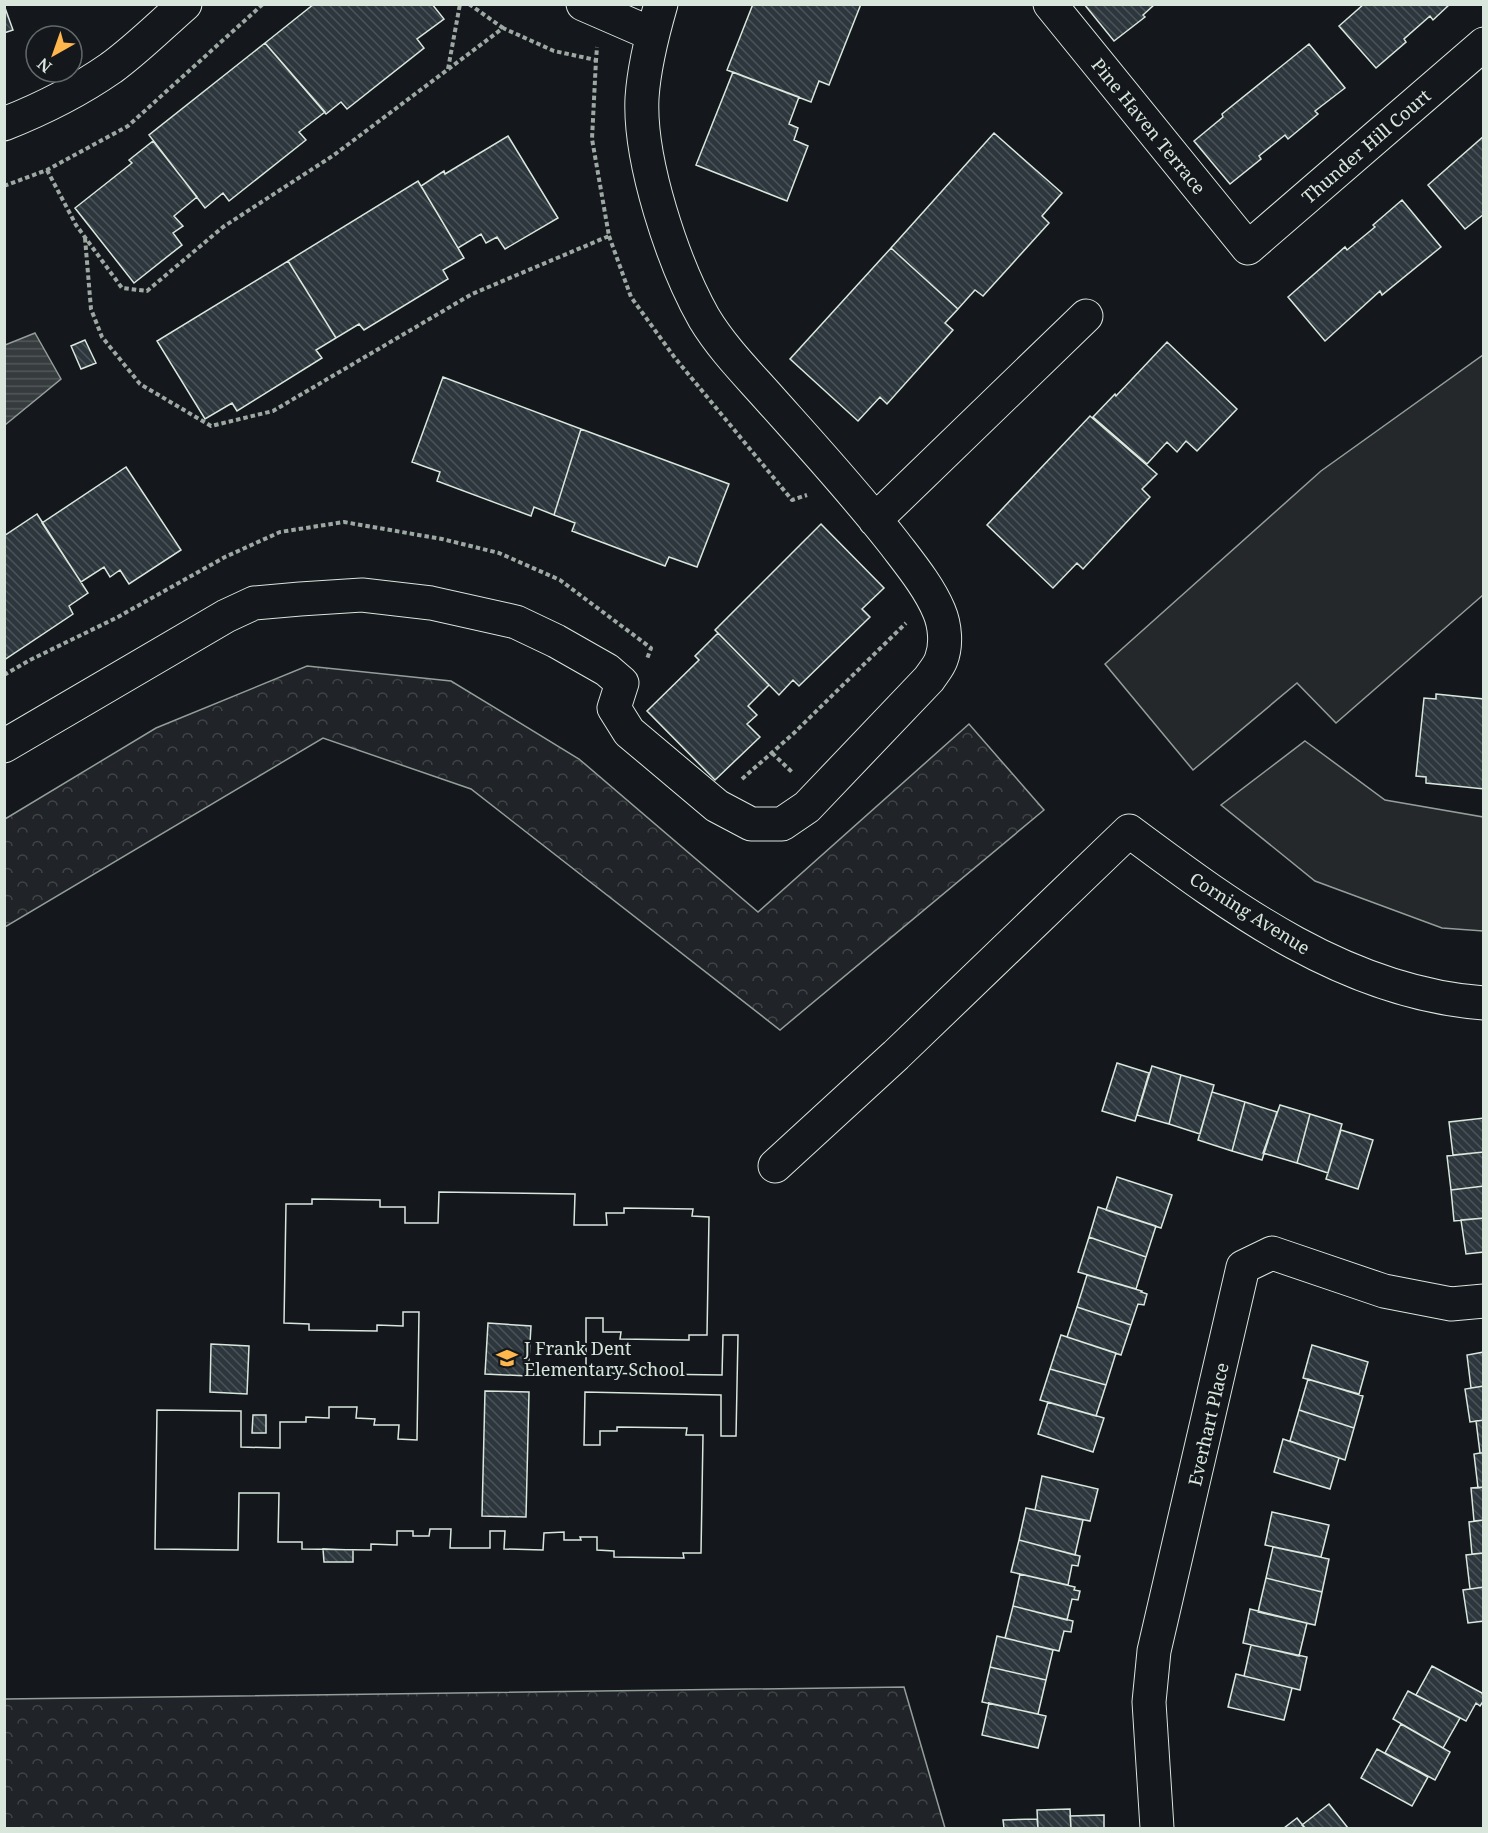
<svg xmlns="http://www.w3.org/2000/svg" width="1488" height="1833" font-family="'Noto Serif',serif">
<style>
.forest{fill:url(#forest-crowns);stroke:#939e99;stroke-width:1.5}
.parking{fill:#24282b;stroke:#939e99;stroke-width:1.5}
.water{fill:url(#water-rules);stroke:#939e99;stroke-width:1.5}
.building{fill:url(#building-back-hatch);stroke:#d8e6dc;stroke-width:1.5;fill-rule:evenodd}
.lines{fill:none;stroke-linecap:round;stroke-linejoin:round}
.minor-casing{stroke:#d8e6dc;stroke-width:35}
.path{stroke:#9da8a2;stroke-width:4;stroke-dasharray:4.5 3;stroke-linecap:butt}
.minor{stroke:#14181c;stroke-width:33}
.labels{text-anchor:middle;dominant-baseline:central;stroke-width:4.5;stroke-linejoin:round;paint-order:stroke}
.street-label{font-size:18px;fill:#d8e6dc;stroke:#14181c}
.poi-label{font-size:18px;fill:#d8e6dc;stroke:#14181c;text-anchor:start}
</style>
<defs>
<pattern id="forest-crowns" width="20" height="18" patternUnits="userSpaceOnUse" patternTransform="scale(1.5)"><rect width="20" height="18" fill="#202428"/><path d="M2 6a3 3 0 1 1 6 0M12 15a3 3 0 1 1 6 0" fill="none" stroke="#404447"/></pattern>
<pattern id="water-rules" width="6" height="5" patternUnits="userSpaceOnUse" patternTransform="scale(1.5)"><rect width="6" height="5" fill="#363b3e"/><path d="M0 2.5h6" fill="none" stroke="#525759"/></pattern>
<pattern id="building-back-hatch" width="6" height="6" patternUnits="userSpaceOnUse" patternTransform="scale(1.5)"><rect width="6" height="6" fill="#2c363c"/><path d="M-1 5l2 2M0 0l6 6M5-1l2 2" fill="none" stroke="#4a5358"/></pattern>
</defs>
<rect width="100%" height="100%" fill="#14181c"/>
<path class="forest" d="M307,666L451,681L579,759L758,912L969,724L1044,810L780,1030L471,789L323,738L5,927V819L156,728Z
M904,1687L945,1828H5V1699Z"/>
<path class="parking" d="M1483,355V595L1336,723L1297,683L1193,770L1105,664L1321,471Z
M1305,741L1385,800L1483,817V931L1442,928L1315,881L1221,805Z"/>
<path class="water" d="M35,333L61,379L5,425V345Z"/>
<path class="building" d="M314,4H432L444,19L417,39L424,48L347,109L341,102L326,114L265,43Z
M753,4H861L829,85L819,81L811,102L727,70Z
M1084,4H1155L1143,15L1145,17L1114,41Z
M1364,4H1450L1433,20L1430,16L1404,39L1406,42L1376,68L1339,26Z
M4,5L13,30L4,33Z
M265,43L325,112L299,132L306,140L229,201L223,193L205,208L149,135Z
M1309,44L1345,88L1315,111L1318,114L1288,139L1285,135L1259,156L1261,159L1230,184L1194,141L1223,117L1222,114Z
M733,72L799,97L789,124L798,128L794,140L808,146L787,201L696,165Z
M994,133L1062,193L1042,216L1049,223L983,296L975,290L958,309L891,248Z
M508,136L558,218L505,249L497,237L486,243L481,234L458,248L421,186L444,171L445,174Z
M1484,136V214L1465,229L1428,185Z
M153,141L197,197L174,216L183,226L173,233L182,245L134,283L75,208L132,163L129,160Z
M418,181L464,258L443,270L448,279L364,330L359,324L336,338L288,261Z
M1402,200L1441,247L1382,295L1380,291L1325,341L1288,297L1345,247L1347,250L1375,227L1373,225Z
M891,248L958,309L945,323L953,330L887,404L880,397L858,421L790,359Z
M288,261L336,338L316,350L322,358L237,411L232,403L205,419L157,341Z
M85,340L96,363L81,369L71,346Z
M1167,342L1237,409L1197,451L1186,441L1177,452L1167,442L1147,464L1093,417L1115,394L1116,396Z
M443,377L581,429L554,515L534,507L531,516L437,481L440,472L412,462Z
M1090,416L1157,474L1142,489L1150,497L1083,569L1077,563L1053,588L987,525Z
M581,429L729,484L697,567L669,557L665,566L572,531L575,523L554,515Z
M126,467L181,550L129,584L120,570L110,577L104,567L81,582L42,523Z
M37,514L88,593L69,606L73,614L4,660V536Z
M821,524L884,588L862,609L870,617L799,686L793,680L779,695L715,630Z
M718,633L769,685L748,706L757,715L747,724L760,737L715,780L647,711L699,660L695,656Z
M1436,694L1484,699V789L1426,783V777L1416,776L1424,698L1436,699Z
M1117,1063L1149,1073L1135,1121L1102,1111Z
M1152,1066L1181,1075L1169,1124L1137,1115Z
M1181,1075L1214,1085L1200,1134L1169,1124Z
M1212,1092L1245,1102L1232,1151L1198,1140Z
M1245,1102L1277,1112L1262,1160L1232,1151Z
M1280,1105L1310,1114L1297,1163L1263,1153Z
M1310,1114L1342,1124L1328,1173L1297,1163Z
M1484,1118V1152L1453,1155L1449,1122Z
M1341,1130L1373,1140L1358,1189L1326,1179Z
M1484,1152V1186L1451,1190L1447,1156Z
M1117,1177L1172,1195L1161,1228L1106,1210Z
M1484,1186V1218L1454,1221L1451,1190Z
M439,1192L575,1194L574,1225H607L606,1213H624V1208L693,1209L692,1216L709,1217L707,1335H689V1340L620,1339L621,1332H603V1318H586V1373L722,1375L723,1335H738L736,1436H721V1395L585,1392L584,1445H600V1431H617V1427L687,1428L686,1435H703L701,1553H683L684,1558L614,1557V1551L597,1550V1537H580L581,1540H564V1532L544,1533L543,1550L504,1549L505,1531H490V1548H450L451,1529H430L429,1536H413V1531H397V1545L371,1544V1550L302,1549V1542H278L279,1493H239L238,1550L155,1549L157,1410L241,1411V1447L280,1448V1422H306V1417L329,1418V1407H357L356,1418L375,1419L374,1425H399L398,1439L417,1440L419,1312H403V1326L377,1325V1331L309,1330V1324L284,1323L286,1204H312V1199L380,1200V1207H405V1223H438ZM488,1323L531,1326L528,1376L485,1374ZM485,1391L529,1392L526,1517L482,1516Z
M439,1192L575,1194L574,1225H607L606,1213H624V1208L693,1209L692,1216L709,1217L707,1335H689V1340L620,1339L621,1332H603V1318H586V1373L722,1375L723,1335H738L736,1436H721V1395L585,1392L584,1445H600V1431H617V1427L687,1428L686,1435H703L701,1553H683L684,1558L614,1557V1551L597,1550V1537H580L581,1540H564V1532L544,1533L543,1550L504,1549L505,1531H490V1548H450L451,1529H430L429,1536H413V1531H397V1545L371,1544V1550L302,1549V1542H278L279,1493H239L238,1550L155,1549L157,1410L241,1411V1447L280,1448V1422H306V1417L329,1418V1407H357L356,1418L375,1419L374,1425H399L398,1439L417,1440L419,1312H403V1326L377,1325V1331L309,1330V1324L284,1323L286,1204H312V1199L380,1200V1207H405V1223H438Z
M1098,1207L1156,1226L1146,1257L1089,1237Z
M1484,1218V1252L1466,1254L1461,1220Z
M1089,1237L1146,1257L1136,1289L1078,1272Z
M1087,1275L1142,1291L1141,1292L1147,1294L1144,1305L1138,1304L1131,1325L1077,1307Z
M1077,1307L1131,1325L1121,1355L1067,1337Z
M1061,1335L1116,1353L1106,1385L1050,1369Z
M211,1344L249,1346L247,1394L210,1392Z
M1312,1345L1368,1362L1359,1394L1303,1378Z
M1484,1352V1386L1471,1388L1467,1355Z
M1050,1369L1106,1385L1096,1416L1040,1400Z
M1308,1379L1363,1396L1354,1428L1299,1410Z
M1484,1386V1420L1470,1422L1465,1389Z
M1048,1402L1104,1418L1093,1452L1038,1434Z
M1299,1410L1354,1428L1345,1460L1290,1441Z
M253,1415H266V1433H252Z
M1484,1420V1453H1480L1476,1421Z
M1283,1439L1339,1458L1330,1489L1274,1472Z
M1480,1453H1484V1487L1478,1488L1474,1454Z
M1042,1476L1098,1489L1090,1521L1035,1510Z
M1484,1487V1520L1474,1521L1471,1488Z
M1026,1508L1083,1520L1075,1555L1019,1540Z
M1272,1512L1329,1525L1321,1557L1265,1545Z
M1484,1520V1553L1472,1554L1469,1522Z
M1019,1540L1080,1556L1078,1566L1072,1565L1068,1585L1011,1572Z
M1273,1547L1329,1559L1322,1592L1266,1578Z
M323,1549L353,1550V1562H324Z
M1484,1553V1587L1470,1589L1466,1555Z
M1020,1574L1075,1587L1074,1590L1080,1591L1078,1600L1072,1599L1067,1620L1013,1606Z
M1266,1578L1322,1592L1315,1625L1258,1612Z
M1484,1587V1621L1468,1623L1463,1590Z
M1013,1606L1073,1621L1071,1632L1064,1631L1059,1651L1005,1638Z
M1250,1609L1307,1623L1299,1656L1243,1643Z
M997,1636L1053,1650L1046,1680L990,1667Z
M1251,1645L1307,1657L1300,1690L1244,1676Z
M1432,1666L1482,1693L1484,1700L1480,1706L1476,1703L1466,1721L1416,1695Z
M990,1667L1046,1680L1038,1714L982,1702Z
M1236,1674L1292,1688L1284,1720L1228,1707Z
M1408,1691L1460,1718L1443,1748L1393,1719Z
M989,1703L1046,1716L1038,1748L982,1735Z
M1401,1724L1450,1752L1435,1780L1385,1753Z
M1377,1749L1428,1777L1412,1806L1361,1778Z
M1329,1804L1348,1828H1305L1302,1825Z
M1070,1809L1071,1828H1038L1037,1810Z
M1104,1815V1828H1071L1070,1816Z
M1297,1818L1305,1828H1284Z
M1037,1819L1038,1828H1004L1003,1820Z"/>
<g class="lines">
<defs>
<path id="minor" d="M583,4L652,34
M1050,4L1248,248L1484,44
M4,124C42,109 78,91 111,68C137,49 161,25 185,4
M875,520L1086,316
M4,746L226,616L254,603L300,599L362,595L431,603L516,622L556,641L607,670L622,683L614,708L629,732L717,806L751,824H782L807,807L929,679C933,673 939,666 941,660C947,645 945,625 939,611C929,587 910,564 894,543C855,493 812,446 770,399C747,373 722,348 704,318C673,263 639,161 642,98C644,66 652,35 661,4
M775,1166L896,1055L1129,831C1235,910 1347,993 1484,1003
M1157,1828L1149,1702L1154,1651L1243,1267L1272,1253L1384,1291L1451,1304L1484,1301"/>
</defs>
<use href="#minor" class="minor-casing"/>
<path class="path" d="M469,4L503,28
M448,69L460,4
M47,170L76,225L122,288L147,291L223,227L334,155L503,28L554,51L596,60L597,47
M4,186L47,170L128,126L263,4
M609,236L631,297L675,358L792,500L807,495
M85,238L91,309L102,337L140,384L211,426L273,411L472,294L609,236L592,139L596,60
M4,675L30,660L116,618L225,557L280,532L344,522L442,539L499,553L560,580L651,648L647,659
M772,753L793,773
M742,779L793,734L906,623"/>
<use href="#minor" class="minor"/>
</g>
<defs>
<symbol id="school-bare" viewBox="-9 -9 18 18"><path d="M0-5L7-2L0 1L-7-2ZM-4 1L0 2.5L4 1V4Q0 6-4 4Z" fill="#ffb74d" stroke="#14181c" stroke-width="2.5" paint-order="stroke"/></symbol>
</defs>
<g fill-rule="evenodd">
<use href="#school-bare" x="492" y="1343" width="30" height="30"/>
</g>
<g class="labels">
<g class="street-label">
<text transform="translate(1149 126) rotate(51)">Pine Haven Terrace</text>
<text transform="translate(1366 146) rotate(-41)">Thunder Hill Court</text>
<text transform="translate(1250 913) rotate(32)">Corning Avenue</text>
<text transform="translate(1208 1424) rotate(-77)">Everhart Place</text>
</g>
<g class="poi-label">
<text x="524" y="1348">J Frank Dent<tspan x="524" dy="21">Elementary School</tspan></text>
</g>
</g>
<rect width="1488" height="1833" fill="none" stroke="#d8e6dc" stroke-width="12"/>
<g transform="translate(54 54) rotate(220)"><circle r="28" fill="#14181c" stroke="#626a69" stroke-width="1.5"/>
<path d="M0-4.5L10 22L0 15L-10 22Z" fill="#ffb74d"/>
<text y="-9" font-size="16" font-weight="bold" text-anchor="middle" fill="#d8e6dc">N</text>
</g>
</svg>
